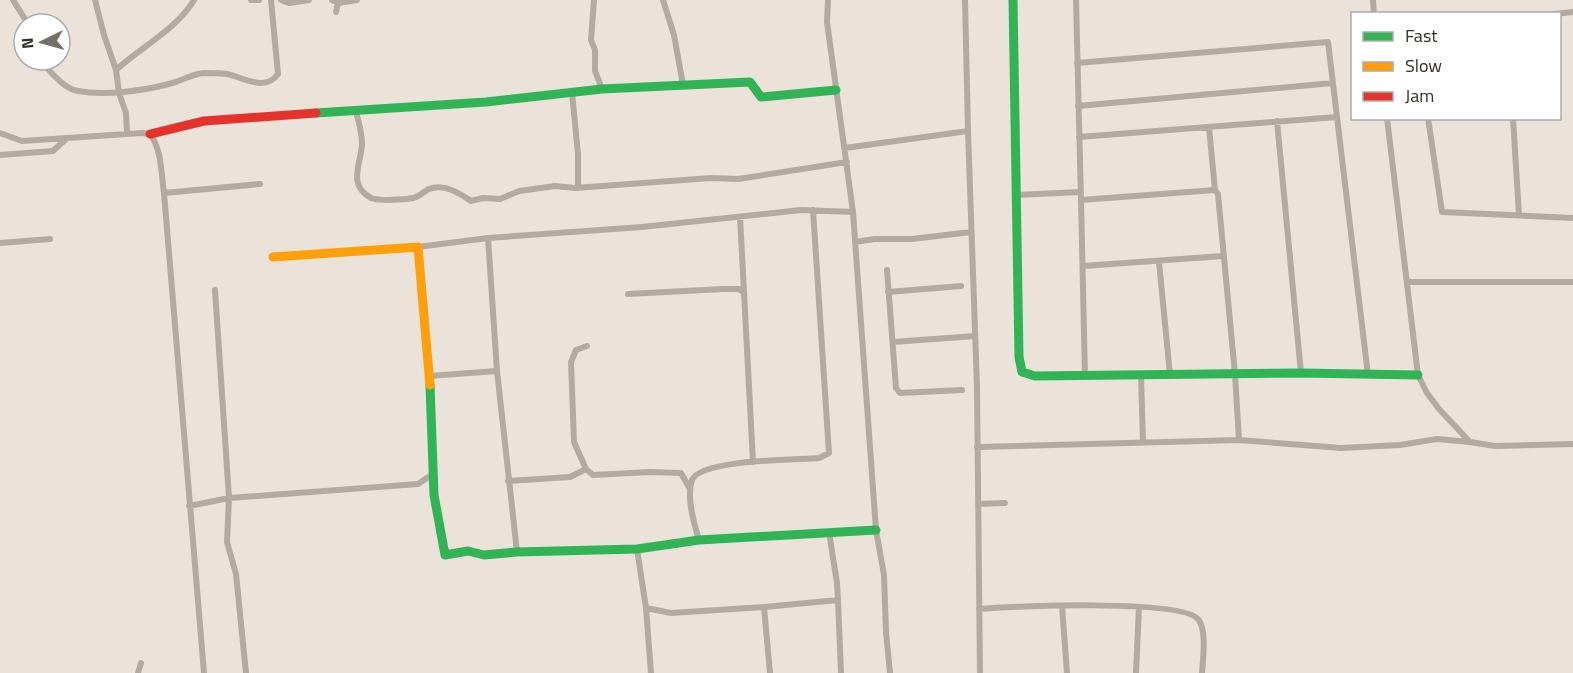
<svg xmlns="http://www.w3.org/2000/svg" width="1573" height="673" font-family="'Titillium Web',sans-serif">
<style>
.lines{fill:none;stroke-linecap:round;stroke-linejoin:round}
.street{stroke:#b3aba0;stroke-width:6}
.fast{stroke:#30b455;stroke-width:9}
.slow{stroke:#ff9f0a;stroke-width:9}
.jam{stroke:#e5322d;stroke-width:9}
</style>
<rect width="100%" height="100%" fill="#ebe3da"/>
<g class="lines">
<path class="street" d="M13,0L28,24
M95,0L104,35L116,70L119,93L126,113L127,132
M251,0H259
M281,0L289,3L309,0
M332,0L338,3L357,0
M594,0L591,40L595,50V71L602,89
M663,0L674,35L683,85
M828,0L827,22L853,212L876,530L884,575L886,632L890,673
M965,0L968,131L977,387L980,673
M1076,0L1081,200
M1373,0L1374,14
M336,12L338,3
M1555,14L1573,12
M39,60C50,70 63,89 78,91C105,96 142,91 169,84C181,81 192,74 204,73C212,73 220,73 227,74C245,78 265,92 278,74L271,0
M1077,63L1328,42L1368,375
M116,70C140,48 178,28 194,0
M572,93L578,154V188
M1078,106L1333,83
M356,112C359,122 362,133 362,144C361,164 347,185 371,198C376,200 384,200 389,200C397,199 405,200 413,198C419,197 423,192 429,189C444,183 459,193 471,201L483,198L500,199L519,191L555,186L575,188L711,178L738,179L847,162
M1387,118L1418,375L1427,393L1439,409L1470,442L1495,446L1573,444
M1428,118L1442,212L1573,218
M1513,118L1519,215
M1277,121L1301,373
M1209,127L1215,190
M0,133L22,141L142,133L150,134C162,150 161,173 164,193L204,673
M1079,137L1337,117
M845,148L968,131
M0,155L53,151L66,139
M164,193L260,184
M1015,195L1081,192
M740,217L753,462
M488,238L497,371L517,552
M855,242L875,239H912L971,232
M0,243L50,239
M418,247L488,238L642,227L801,210L853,212
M1159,262L1170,375
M1083,266L1223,256
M887,270L896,388L900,393L962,390
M1408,282H1573
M215,290L229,498L227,542L236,574L246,673
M888,292L961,286
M628,294L723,289H739L744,293
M893,342L975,336
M587,346L576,350L571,362L574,442L586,469L593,475L650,472L681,473L690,489
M429,376L497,371
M1085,376L1081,200L1215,190L1218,194L1235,374L1239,440
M1141,376L1143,442
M977,447L1239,440L1341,448L1400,445L1437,439L1470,442
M508,481L570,477L586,469
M978,504L1005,503
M189,506L229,498L418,484L433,474
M699,540C694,524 686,497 692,480C701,459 796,460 819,458L829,453L813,210
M637,549L646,608L651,673
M838,600L841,673
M1062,606L1067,673
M764,607L770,673
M646,608L671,613L764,607L838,600L837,583L829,532
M979,609C1012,606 1180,599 1198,619C1207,629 1203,659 1202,673
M138,673L141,663
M1136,673L1139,607"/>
<path class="fast" d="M1013,0L1019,357L1022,372L1035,376L1301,373L1418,375
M316,113L486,102L602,89L750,82L761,97L836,90
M430,385L434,495L445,555L468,551L484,555L517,552L637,549L699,540L876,530"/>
<path class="slow" d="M273,257L418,247L430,385"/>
<path class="jam" d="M150,134L204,121L316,113"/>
</g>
<rect x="1351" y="12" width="210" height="108" fill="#ffffff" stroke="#adaca9" stroke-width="1.5"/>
<rect x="1363" y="32" width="30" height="9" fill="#30b455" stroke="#adaca9" stroke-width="1.5"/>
<text x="1405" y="42" font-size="18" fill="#332f28">Fast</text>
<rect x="1363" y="62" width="30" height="9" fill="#ff9f0a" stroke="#adaca9" stroke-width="1.5"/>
<text x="1405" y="72" font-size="18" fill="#332f28">Slow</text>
<rect x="1363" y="92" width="30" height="9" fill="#e5322d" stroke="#adaca9" stroke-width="1.5"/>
<text x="1405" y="102" font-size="18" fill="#332f28">Jam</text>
<g transform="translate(42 42) rotate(265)"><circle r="28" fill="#ffffff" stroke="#adaca9" stroke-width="1.5"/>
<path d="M0-4.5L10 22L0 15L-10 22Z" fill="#736e66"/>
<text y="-9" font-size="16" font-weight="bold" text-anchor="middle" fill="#332f28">N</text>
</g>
</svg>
